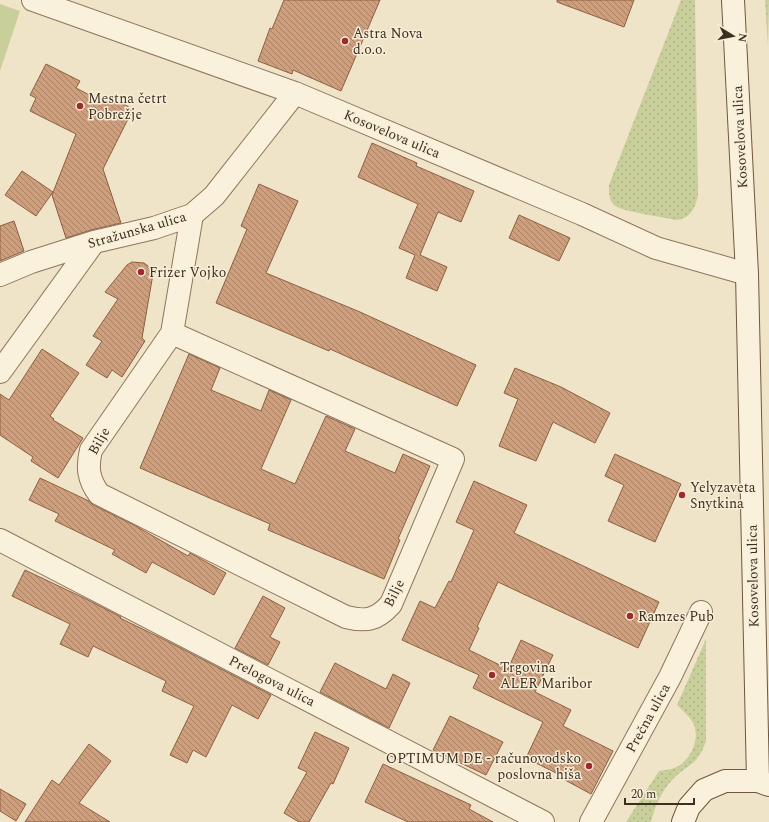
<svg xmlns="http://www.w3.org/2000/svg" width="769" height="822" font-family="Spectral,serif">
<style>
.grass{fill:url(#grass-dots)}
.pitch{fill:#c9cf9b}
.building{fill:url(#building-back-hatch);stroke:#8d5f41}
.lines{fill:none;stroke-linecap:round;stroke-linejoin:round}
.street-casing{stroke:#8d765c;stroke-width:24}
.secondary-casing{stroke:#6f573f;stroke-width:24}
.street{stroke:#faf1dc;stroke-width:22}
.secondary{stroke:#faf1dc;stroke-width:22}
.poi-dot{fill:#9e2a2b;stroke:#f7eed8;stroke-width:1.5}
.labels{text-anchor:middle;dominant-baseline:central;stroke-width:3;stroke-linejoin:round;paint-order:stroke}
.poi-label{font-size:14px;fill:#3d2e20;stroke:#f7eed8;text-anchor:start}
.street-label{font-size:14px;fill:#3d2e20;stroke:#f7eed8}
</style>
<defs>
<pattern id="grass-dots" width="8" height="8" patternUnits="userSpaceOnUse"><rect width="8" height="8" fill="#c9cf9b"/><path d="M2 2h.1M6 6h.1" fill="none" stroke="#aeb285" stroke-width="1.8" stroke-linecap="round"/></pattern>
<pattern id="building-back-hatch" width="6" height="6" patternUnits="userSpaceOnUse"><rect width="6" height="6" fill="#cf9f7d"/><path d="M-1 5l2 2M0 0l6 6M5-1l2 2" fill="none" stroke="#a98266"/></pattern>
</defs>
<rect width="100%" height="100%" fill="#f0e4c8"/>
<path class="grass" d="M681,0H695L698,195C696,207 690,219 676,220C664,217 622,212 614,205C609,200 609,192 609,185Z
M765,0H769L768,47Z
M706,639V741C698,764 692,762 676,776C663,788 655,805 651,822H626L659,771C666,770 675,769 680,765C693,756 701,735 692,721C688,715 682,710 677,705Z"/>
<path class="pitch" d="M0,4L20,11L0,71Z"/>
<path class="building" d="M284,0H380L341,91L293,70L292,74L258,61L270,28L272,29Z
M557,0H634L624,27L557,2Z
M46,64L80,81L76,88L107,104L110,97L133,109L103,169L121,223L91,230L66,238L52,195L76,134L30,111L36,98L30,95Z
M372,143L417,163L416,166L474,191L461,222L438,212L420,255L447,267L437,291L406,278L415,255L399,248L418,204L358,177Z
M22,171L53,192L36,216L5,195Z
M259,184L298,201L266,273L360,312L476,365L457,406L330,349L329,351L216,303L247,229L241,226Z
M519,215L570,238L559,261L509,238Z
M14,221L24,251L0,261V226Z
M132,262L144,263L152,269L153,274L142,338L145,341L122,377L112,370L107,378L86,365L102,341L93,336L118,299L105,292L127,265Z
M42,349L79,373L50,416L54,419L53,420L83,438L58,478L31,461L33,457L0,435V394L9,400Z
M189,354L220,368L211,390L261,411L269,390L291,400L261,469L295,484L326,416L355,429L345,451L395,473L403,454L430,466L398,539L400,540L384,579L268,530L270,524L140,468Z
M515,368L561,387L610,413L595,443L553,422L536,461L499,446L518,399L504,393Z
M615,454L681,484L655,542L608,521L624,485L605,476Z
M40,478L89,501L93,505L132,524L188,556L190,553L226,573L214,595L152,562L146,573L112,554L115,550L55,521L59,514L29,500Z
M474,481L527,505L514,533L659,602L638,648L498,582L477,627L479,628L469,650L508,669L521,640L553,655L535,692L571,710L563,726L613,751L591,794L565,780L566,778L526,758L543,722L473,688L479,675L402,640L420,601L435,608L449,581L451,582L474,530L456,522Z
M25,570L86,599L121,617L120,618L165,640L271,695L258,719L232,705L206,757L193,750L187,763L170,755L194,706L162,691L166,681L93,646L88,657L60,644L70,624L12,596Z
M263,596L285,608L270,637L280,642L268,665L235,648Z
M335,663L386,689L393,674L410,683L389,728L320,692Z
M450,716L503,742L486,775L433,750Z
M315,732L349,748L333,784L331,783L309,822H299L284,813L307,772L298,768Z
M89,744L111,761L79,803L110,822H25L52,780L59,785Z
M383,764L471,805L469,809L493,822H408L365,802Z
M0,789L26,804L16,821L0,811Z"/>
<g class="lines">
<defs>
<path id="street" d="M33,0L295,93L582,214L656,248L747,274
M0,275L31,262L94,242L154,228L192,215L214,196L295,93
M172,333L91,450C87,467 88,479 99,494L346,617C366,622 377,620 391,604L453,459L172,333L192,215
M0,372L94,242
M0,540L543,822
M591,822L670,677L701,612"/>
<path id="secondary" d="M733,0L747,274L758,781
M683,822L689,807L704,790L725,781H758L769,785"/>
</defs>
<use href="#street" class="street-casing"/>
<use href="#secondary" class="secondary-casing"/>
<use href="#street" class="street"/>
<use href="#secondary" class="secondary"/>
</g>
<g class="poi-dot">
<circle cx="345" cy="41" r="4"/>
<circle cx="80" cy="106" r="4"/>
<circle cx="141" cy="272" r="4"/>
<circle cx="682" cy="495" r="4"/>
<circle cx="630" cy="616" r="4"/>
<circle cx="492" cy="675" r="4"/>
<circle cx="589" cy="766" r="4"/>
</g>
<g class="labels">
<g class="poi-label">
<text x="353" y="33">Astra Nova<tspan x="353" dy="16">d.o.o.</tspan></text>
<text x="88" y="98">Mestna četrt<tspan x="88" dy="16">Pobrežje</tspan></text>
<text x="149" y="272">Frizer Vojko</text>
<text x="690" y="487">Yelyzaveta<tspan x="690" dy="16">Snytkina</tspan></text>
<text x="638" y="616">Ramzes Pub</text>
<text x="500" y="667">Trgovina<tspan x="500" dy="16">ALER Maribor</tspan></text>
<text x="581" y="758" text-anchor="end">OPTIMUM DE - računovodsko<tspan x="581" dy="16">poslovna hiša</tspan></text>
</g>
<g class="street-label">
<text transform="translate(392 134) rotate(23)">Kosovelova ulica</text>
<text transform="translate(740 137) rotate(-93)">Kosovelova ulica</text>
<text transform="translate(137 230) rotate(-16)">Stražunska ulica</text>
<text transform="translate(99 441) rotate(-60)">Bilje</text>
<text transform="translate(753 576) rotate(-91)">Kosovelova ulica</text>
<text transform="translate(394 593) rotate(-63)">Bilje</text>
<text transform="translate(272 681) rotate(27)">Prelogova ulica</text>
<text transform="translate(648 718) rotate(-61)">Prečna ulica</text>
</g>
</g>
<g transform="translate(733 36) rotate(100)" stroke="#f7eed8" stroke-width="3" paint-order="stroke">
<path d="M0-3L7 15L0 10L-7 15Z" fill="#3d2e20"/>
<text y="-6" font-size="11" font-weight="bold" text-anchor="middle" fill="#3d2e20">N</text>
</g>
<path d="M625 798v6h69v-6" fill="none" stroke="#3d2e20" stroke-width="2"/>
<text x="631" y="798" font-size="12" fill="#3d2e20" stroke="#f7eed8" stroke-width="3" paint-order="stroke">20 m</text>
</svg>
